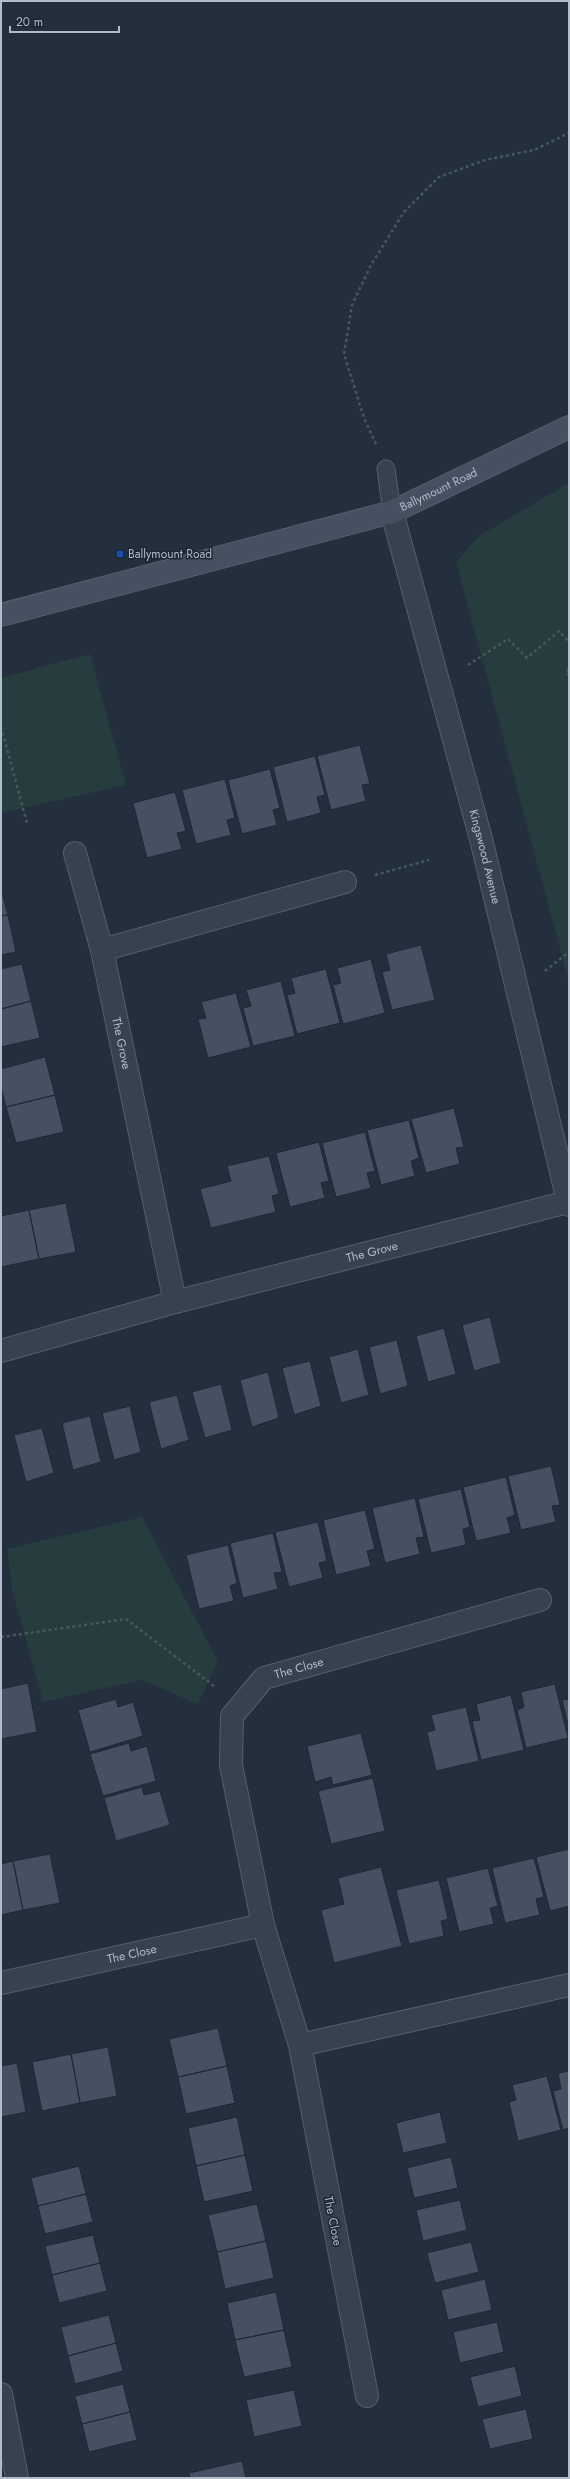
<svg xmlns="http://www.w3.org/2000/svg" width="570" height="2479" font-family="Jost,sans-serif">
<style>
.green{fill:#263c3f}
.building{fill:#455162;stroke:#1f2835}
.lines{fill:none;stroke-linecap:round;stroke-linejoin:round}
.lane-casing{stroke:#565f6c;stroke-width:19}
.street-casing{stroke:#565f6c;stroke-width:24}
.secondary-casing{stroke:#565f6c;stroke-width:24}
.path{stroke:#44595c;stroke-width:2.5;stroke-dasharray:3 3;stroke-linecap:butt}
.lane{stroke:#38414e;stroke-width:17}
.street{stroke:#38414e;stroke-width:22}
.secondary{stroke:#465061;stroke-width:22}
.transit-dot{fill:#1a4fb4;stroke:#1d2633;stroke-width:1.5}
.labels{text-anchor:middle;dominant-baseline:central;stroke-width:3;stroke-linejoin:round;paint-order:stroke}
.street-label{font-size:12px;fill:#b4bcc9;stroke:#1d2633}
.poi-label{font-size:12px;fill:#b4bcc9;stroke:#1d2633;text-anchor:start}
</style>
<rect width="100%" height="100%" fill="#242f3e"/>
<path class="green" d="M569,483V982L456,562L479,536Z
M90,654L126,785L1,813V678Z
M142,1517L218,1661L198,1704L141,1680L43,1702L12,1589L7,1549Z"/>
<path class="building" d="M360,745L370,784L362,785L366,801L331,810L317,756Z
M315,756L325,795L317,797L321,813L287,822L273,767Z
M270,769L280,808L273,810L277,825L242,834L228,780Z
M225,779L235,818L227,820L231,835L196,844L182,790Z
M175,792L186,831L177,833L182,849L147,858L133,803Z
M1,889L8,915L1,916Z
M8,915L16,952L1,955V916Z
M421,945L435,1000L392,1010L382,972L390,970L386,954Z
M371,959L385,1013L343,1024L333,985L341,983L337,968Z
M22,964L31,1001L1,1009V969Z
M326,969L340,1023L297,1034L287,995L295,993L291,978Z
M281,981L295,1036L253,1046L243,1008L251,1006L246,990Z
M236,993L251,1047L208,1058L198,1019L206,1018L201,1002Z
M31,1001L40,1038L1,1047V1009Z
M45,1057L55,1095L6,1107L1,1087V1069Z
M55,1095L64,1132L16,1143L6,1107Z
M454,1108L464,1147L456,1148L460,1164L426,1173L411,1119Z
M409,1120L419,1158L411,1161L415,1176L381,1185L367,1130Z
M365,1132L375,1171L367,1173L371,1188L336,1197L322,1143Z
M319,1142L329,1181L321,1183L325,1198L290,1207L276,1153Z
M269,1156L279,1194L272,1196L276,1212L211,1228L200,1189L231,1181L227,1166Z
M66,1203L76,1252L39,1259L29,1210Z
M29,1210L39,1259L1,1267V1216Z
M490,1317L501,1363L474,1371L462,1325Z
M444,1328L456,1374L428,1382L416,1336Z
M397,1340L408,1386L380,1394L369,1347Z
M358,1349L369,1395L341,1403L329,1357Z
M310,1361L321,1406L294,1415L282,1368Z
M268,1372L279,1418L252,1427L240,1380Z
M221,1384L232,1430L205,1438L192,1392Z
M177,1395L189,1440L161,1449L149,1402Z
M130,1406L141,1452L114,1460L102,1413Z
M90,1416L101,1462L73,1470L62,1423Z
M42,1428L54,1473L26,1482L14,1435Z
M551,1466L560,1505L552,1506L556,1522L521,1530L508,1476Z
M506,1477L515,1515L507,1518L511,1533L476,1541L463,1487Z
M461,1489L470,1527L463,1529L466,1545L431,1553L418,1499Z
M415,1498L424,1537L416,1538L420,1554L385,1563L372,1508Z
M365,1510L375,1549L367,1551L371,1566L336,1575L323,1520Z
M318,1522L327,1561L319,1563L323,1578L289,1587L275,1532Z
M273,1533L282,1572L274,1573L278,1589L243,1598L230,1543Z
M228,1545L237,1583L230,1586L234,1601L199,1609L186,1555Z
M28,1683L37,1732L1,1739V1689Z
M555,1684L568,1738L526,1748L517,1710L524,1707L521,1692Z
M511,1695L524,1750L481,1760L472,1721L480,1720L476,1704Z
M116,1699L118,1707L133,1702L143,1736L90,1752L78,1710Z
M569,1699V1728L562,1700Z
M466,1707L479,1761L436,1771L427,1732L435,1730L431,1715Z
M361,1733L372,1775L333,1785L331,1777L315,1782L307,1746Z
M129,1743L131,1751L147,1746L156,1781L103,1796L90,1754Z
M373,1778L385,1831L331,1844L318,1791Z
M142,1787L144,1795L160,1791L170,1825L116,1841L104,1798Z
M569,1849V1906L550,1911L536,1857Z
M50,1854L60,1903L23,1910L13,1861Z
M534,1858L544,1897L536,1899L540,1915L505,1923L492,1868Z
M13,1861L23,1910L1,1915V1864Z
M381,1867L402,1946L334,1963L321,1910L344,1904L338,1878Z
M488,1868L498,1906L490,1908L494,1924L459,1932L446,1878Z
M439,1880L448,1919L441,1921L444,1936L409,1944L396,1890Z
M218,2028L227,2066L178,2077L169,2039Z
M108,2047L117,2096L80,2103L71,2054Z
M71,2054L80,2103L42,2111L32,2062Z
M17,2063L26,2112L1,2117V2066Z
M227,2066L235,2103L186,2114L178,2077Z
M569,2071V2128L563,2130L553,2091L561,2089L558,2073Z
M547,2076L561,2130L518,2141L509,2102L516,2100L512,2085Z
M440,2112L447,2143L403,2153L396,2123Z
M237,2117L245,2155L196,2166L188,2128Z
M245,2155L253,2191L204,2202L196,2166Z
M451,2157L458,2188L414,2198L407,2168Z
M79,2166L86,2194L38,2206L31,2178Z
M86,2194L93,2222L45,2234L38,2206Z
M460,2200L467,2230L423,2241L416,2210Z
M257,2204L266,2241L217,2252L208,2215Z
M93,2235L100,2263L52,2275L45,2246Z
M266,2241L274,2278L225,2289L217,2252Z
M471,2242L479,2272L435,2283L427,2253Z
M100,2263L107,2291L59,2303L52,2275Z
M485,2279L492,2310L448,2320L441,2290Z
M276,2292L284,2330L235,2340L227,2303Z
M109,2315L116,2343L68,2356L61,2327Z
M497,2322L504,2352L460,2363L453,2332Z
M284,2330L292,2367L244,2377L235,2340Z
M116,2343L123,2371L75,2384L68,2356Z
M515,2366L522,2396L478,2407L470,2377Z
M123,2384L130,2412L82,2424L75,2396Z
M294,2390L302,2426L254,2437L246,2400Z
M526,2409L533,2439L490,2449L482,2419Z
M130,2412L137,2440L89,2452L82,2424Z
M242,2461L246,2478H190L189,2473Z"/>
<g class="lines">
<defs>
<path id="lane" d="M386,469L392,512"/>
<g id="street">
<path id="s1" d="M392,512L481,839L569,1205"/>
<path id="s2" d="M75,853L102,950L175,1302"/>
<path d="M102,950L345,882"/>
<path id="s3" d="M1,1351L175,1302L568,1202"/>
<path id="s4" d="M1,1983L263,1925"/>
<path d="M300,2045L569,1985"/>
<path d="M1,2394L17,2478"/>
<path id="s5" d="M367,2396L300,2045L263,1925L231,1765L232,1716L264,1678L540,1600"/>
</g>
<g id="secondary">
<path id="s6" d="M1,615L392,512L569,427"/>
</g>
</defs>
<use href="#lane" class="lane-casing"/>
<use href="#street" class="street-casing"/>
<use href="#secondary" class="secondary-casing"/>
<path class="path" d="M376,444L364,418L344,354L352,305L371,265L404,212L439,177L485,160L534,150L569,133
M468,665L508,639L527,658L559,631L569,642
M569,669L566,672L569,675
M1,727L27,823
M375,875L429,860
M545,971L569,952
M1,1637L126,1619L214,1686"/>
<use href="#lane" class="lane"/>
<use href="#street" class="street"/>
<use href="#secondary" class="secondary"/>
</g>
<rect class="transit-dot" x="116" y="550" width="8" height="8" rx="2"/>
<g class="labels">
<g class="street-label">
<text stroke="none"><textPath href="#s6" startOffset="456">Ballymount Road</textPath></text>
<text stroke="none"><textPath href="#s1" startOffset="357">Kingswood Avenue</textPath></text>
<text stroke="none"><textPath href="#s2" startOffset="196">The Grove</textPath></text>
<text stroke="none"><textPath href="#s3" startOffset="384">The Grove</textPath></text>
<text stroke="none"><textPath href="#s5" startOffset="781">The Close</textPath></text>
<text stroke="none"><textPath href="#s4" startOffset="134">The Close</textPath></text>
<text transform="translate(333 2221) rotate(79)">The Close</text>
</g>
<g class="poi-label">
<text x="128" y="554">Ballymount Road</text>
</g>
</g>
<rect width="570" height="2479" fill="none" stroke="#b4bcc9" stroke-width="4"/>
<path d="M10 26v6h109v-6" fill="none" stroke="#b4bcc9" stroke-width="2"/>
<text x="16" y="26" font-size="12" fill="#b4bcc9" stroke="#1d2633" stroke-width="3" paint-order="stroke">20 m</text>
</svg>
